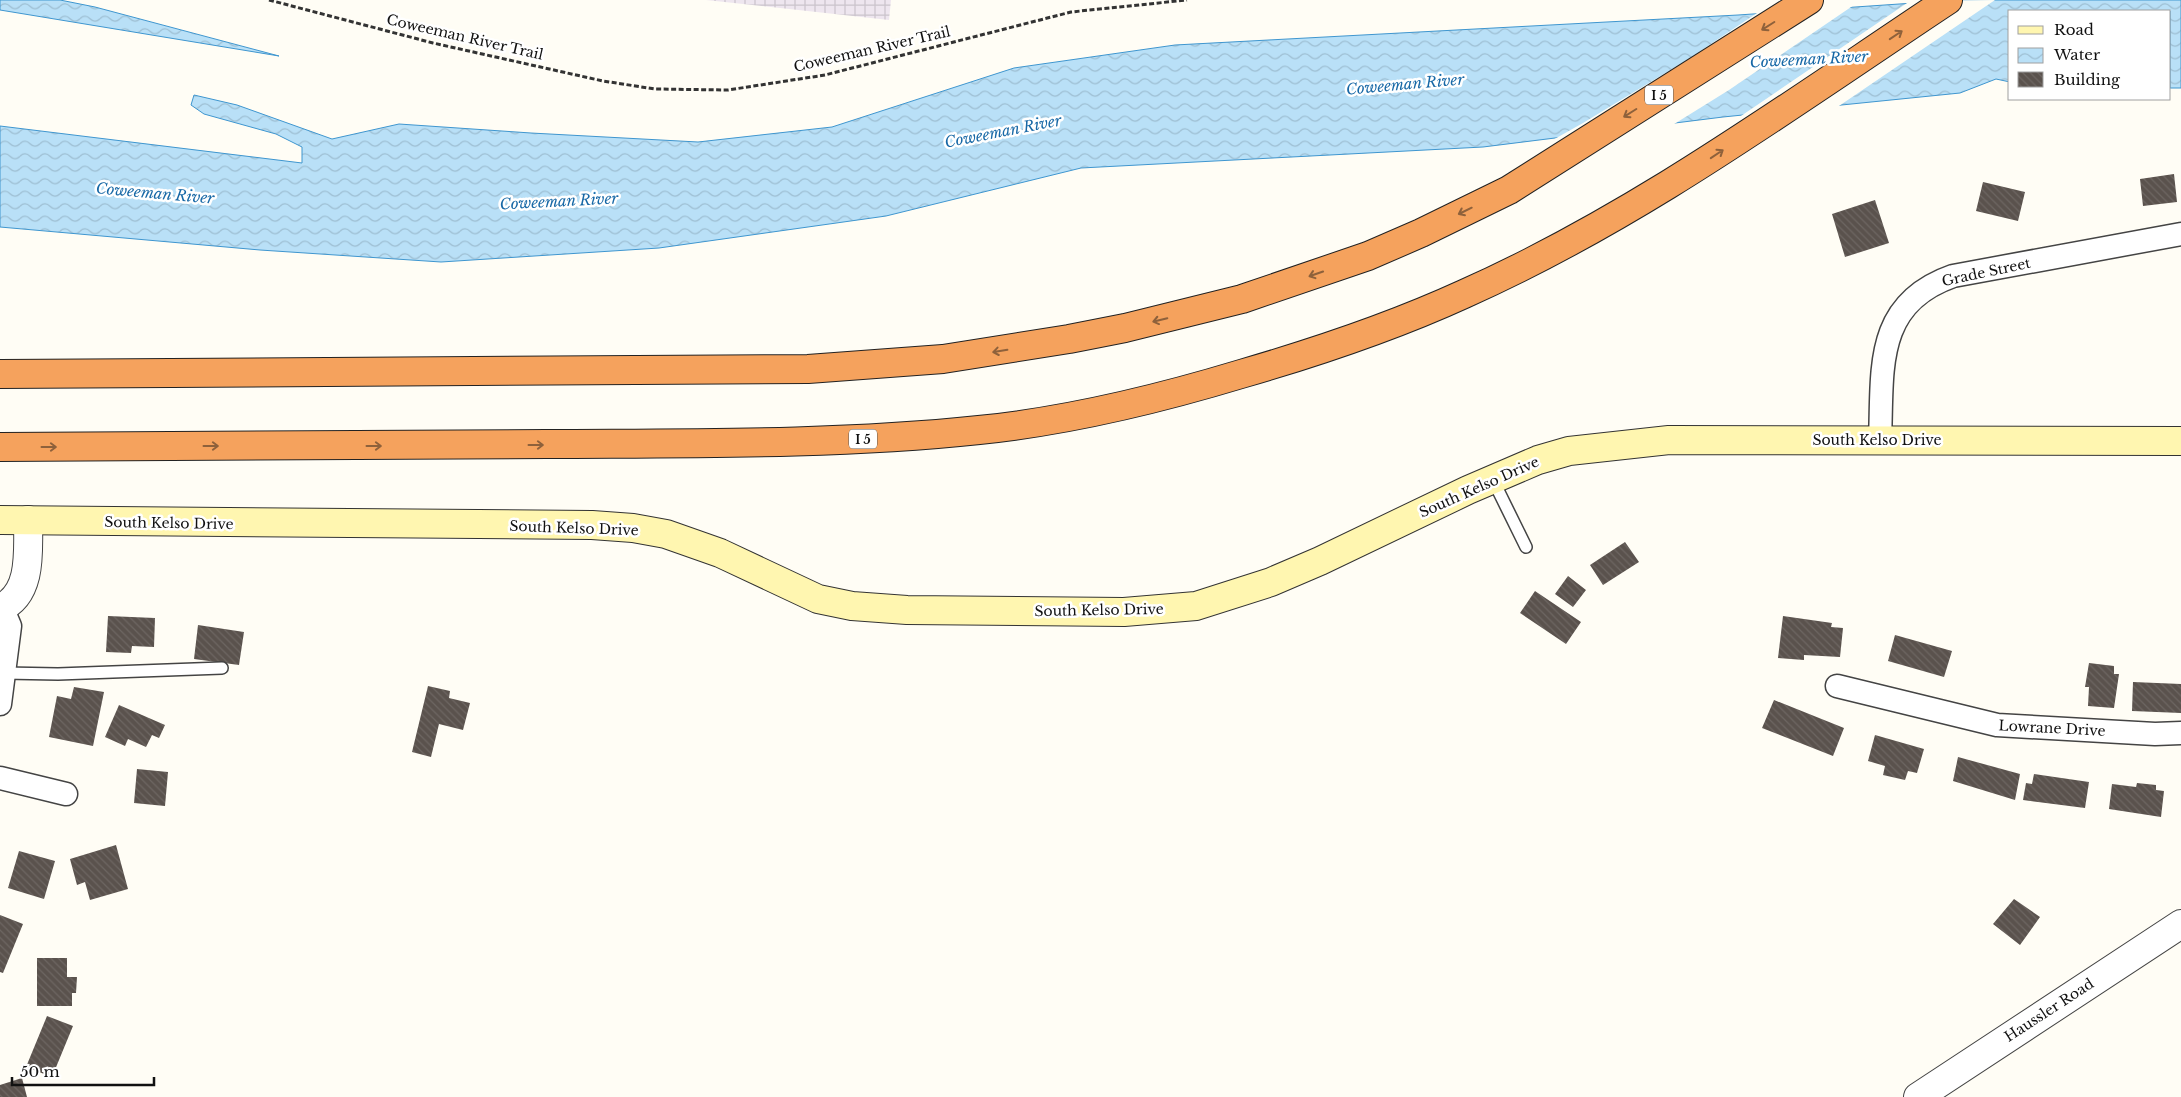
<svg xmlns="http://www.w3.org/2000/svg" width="2181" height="1097" font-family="'Libre Baskerville',serif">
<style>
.industrial{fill:url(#industrial-grid)}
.water{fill:url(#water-waves);stroke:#3f96cf}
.pier{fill:#fffdf5}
.building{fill:url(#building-back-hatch)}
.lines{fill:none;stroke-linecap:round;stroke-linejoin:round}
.service-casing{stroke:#444;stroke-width:14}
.minor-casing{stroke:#444;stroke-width:25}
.tertiary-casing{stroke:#444;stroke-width:30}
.secondary-casing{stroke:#333;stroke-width:30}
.motorway-casing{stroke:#222;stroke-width:30}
.path{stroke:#333;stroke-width:3;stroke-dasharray:5 2.5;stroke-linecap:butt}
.service{stroke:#fff;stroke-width:11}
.minor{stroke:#fff;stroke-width:22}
.tertiary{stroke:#fff;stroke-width:28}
.secondary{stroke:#fff6b0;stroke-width:28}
.motorway{stroke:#f5a25d;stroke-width:28}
.oneway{stroke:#8e613b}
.labels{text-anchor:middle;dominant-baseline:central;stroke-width:5;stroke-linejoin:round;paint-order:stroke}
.shield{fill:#fff;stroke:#585858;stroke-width:1}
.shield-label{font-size:12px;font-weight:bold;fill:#111}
.street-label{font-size:14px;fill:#111;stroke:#fff}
.water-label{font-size:15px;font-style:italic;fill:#1768a6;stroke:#fff}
</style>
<defs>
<pattern id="industrial-grid" width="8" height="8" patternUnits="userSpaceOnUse" patternTransform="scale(1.25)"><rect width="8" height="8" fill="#eee6ef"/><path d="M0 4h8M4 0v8" fill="none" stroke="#cbc4cc"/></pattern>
<pattern id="water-waves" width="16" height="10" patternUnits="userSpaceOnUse" patternTransform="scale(1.25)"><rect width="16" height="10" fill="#b9e0f7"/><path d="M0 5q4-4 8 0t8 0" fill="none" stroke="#9ebfd3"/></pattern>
<pattern id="building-back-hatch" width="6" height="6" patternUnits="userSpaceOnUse" patternTransform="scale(1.25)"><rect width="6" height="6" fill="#5a524d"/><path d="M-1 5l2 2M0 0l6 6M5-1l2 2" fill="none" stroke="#6d6662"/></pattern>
</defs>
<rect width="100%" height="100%" fill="#fffdf5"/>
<path class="industrial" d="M706,0H891L889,20Z"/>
<path class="water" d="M0,0H60L95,7L279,56L0,10Z
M1958,0H2181V88H2170V11H2010V82L1996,79L1960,93L1723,117L1483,147L1081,168L886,216L659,248L441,262L260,250L0,227V126L302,163V147L276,134L204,114L191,105L194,95L237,105L332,139L399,124L531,133L698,142L832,127L1014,68L1175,45L1738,15Z"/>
<path class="pier" d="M1995,0L1836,108L1738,118L1910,1Z
M1854,5L1729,90L1671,126L1551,141L1583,123L1690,58L1760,11Z"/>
<path class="building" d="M2174,174L2177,202L2143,206L2140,179Z
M1983,182L2025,192L2018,221L1976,211Z
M1875,200L1889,243L1845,257L1832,214Z
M1625,542L1639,562L1603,585L1590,565Z
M1568,576L1586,590L1573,607L1555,594Z
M1535,591L1581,622L1566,644L1520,613Z
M108,616L155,618L154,647L132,646L131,653L106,652Z
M1783,616L1832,623L1831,627L1843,628L1840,657L1804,655V660L1778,658Z
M198,625L244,632L239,665L194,659Z
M1895,635L1952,651L1944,677L1888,661Z
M2089,663L2114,666V674H2119L2114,708L2088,706L2089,687H2085Z
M2133,682L2181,684V713L2132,711Z
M428,686L450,691L449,698L470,703L463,730L439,724L431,757L412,752Z
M74,687L104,692L93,746L49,737L57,696L71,699Z
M1774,700L1844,728L1833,756L1762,728Z
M119,705L165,725L159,738L152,735L146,747L128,739L125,746L105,737Z
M1875,735L1924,749L1917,773L1908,771L1905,780L1883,775L1885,766L1868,761Z
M1958,757L2020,774L2015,800L1953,781Z
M137,769L168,772L165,806L134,803Z
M2034,774L2089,782L2085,808L2023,800L2026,783L2032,784Z
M2137,783L2156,785V790L2164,791L2161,817L2109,809L2112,784L2136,787Z
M116,845L128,889L90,900L85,882L77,885L70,859Z
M19,851L55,861L44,899L8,888Z
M2014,899L2040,917L2020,945L1993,924Z
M0,915L23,924L3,973L0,972Z
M37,958H67V977H77L76,993H72V1006H37Z
M47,1016L73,1026L52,1077L26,1067Z
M22,1078L27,1097H0V1085Z"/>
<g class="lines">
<defs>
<path id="service" d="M1493,480L1526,547
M4,673L58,674L222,668"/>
<path id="minor" d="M1880,440C1883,370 1873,304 1953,276L2181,234
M1837,686L1997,725L2155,734L2181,733
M0,704L10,626L2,607
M0,778L66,794"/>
<path id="tertiary" d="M0,608C33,595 28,549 28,520
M1918,1097L2181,924"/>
<path id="secondary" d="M0,520L592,525L633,528L666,534L720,553L818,599L852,606L907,610L1124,612L1196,606L1271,582L1320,561L1468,490L1538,460L1569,451L1669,440L2181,441"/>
<path id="motorway" d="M0,374L808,369L943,359L1069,339L1125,328L1242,299L1368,256L1421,233L1509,190L1809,0
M0,447C182,447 364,446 547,444C691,443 836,445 979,430C1069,421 1155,400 1241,374C1317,352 1392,327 1464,294C1637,217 1791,104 1948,0"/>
</defs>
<use href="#service" class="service-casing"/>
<use href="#minor" class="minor-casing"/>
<use href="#tertiary" class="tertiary-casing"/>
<use href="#secondary" class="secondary-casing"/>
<use href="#motorway" class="motorway-casing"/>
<path class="path" d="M269,0L433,43L603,81L655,89L728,90L825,75L1071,12L1187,0"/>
<use href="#service" class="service"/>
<use href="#minor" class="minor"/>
<use href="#tertiary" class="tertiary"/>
<use href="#secondary" class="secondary"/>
<use href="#motorway" class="motorway"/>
</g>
<defs><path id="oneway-shaft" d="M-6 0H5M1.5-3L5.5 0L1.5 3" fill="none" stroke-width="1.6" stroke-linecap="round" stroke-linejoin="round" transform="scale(1.25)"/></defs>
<g class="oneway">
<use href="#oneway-shaft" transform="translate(1768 26) rotate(148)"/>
<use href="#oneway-shaft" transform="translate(1896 35) rotate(-34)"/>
<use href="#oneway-shaft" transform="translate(1630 113) rotate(148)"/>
<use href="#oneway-shaft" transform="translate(1717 154) rotate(-34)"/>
<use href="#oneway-shaft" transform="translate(1465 211) rotate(154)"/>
<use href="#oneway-shaft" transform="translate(1316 274) rotate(161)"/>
<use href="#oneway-shaft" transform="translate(1160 320) rotate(167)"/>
<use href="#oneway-shaft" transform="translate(1000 351) rotate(171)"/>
<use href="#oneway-shaft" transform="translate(536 445)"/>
<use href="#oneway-shaft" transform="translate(211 446)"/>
<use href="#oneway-shaft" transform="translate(374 446)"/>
<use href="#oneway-shaft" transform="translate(49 447)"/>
</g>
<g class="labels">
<g class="shield">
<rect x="1645" y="85.5" width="28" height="19" rx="4"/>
<rect x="849" y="429.5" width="28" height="19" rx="4"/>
</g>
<g class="shield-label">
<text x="1659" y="95">I 5</text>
<text x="863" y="439">I 5</text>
</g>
<g class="street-label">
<text transform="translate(465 37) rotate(13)">Coweeman River Trail</text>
<text transform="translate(872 49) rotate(-13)">Coweeman River Trail</text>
<text transform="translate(1986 272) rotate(-12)">Grade Street</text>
<text x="1877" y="440">South Kelso Drive</text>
<text transform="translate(1479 487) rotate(-24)">South Kelso Drive</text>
<text transform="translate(169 523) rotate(1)">South Kelso Drive</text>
<text transform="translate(574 528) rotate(2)">South Kelso Drive</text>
<text transform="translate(1099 610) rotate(-1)">South Kelso Drive</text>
<text transform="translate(2052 728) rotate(3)">Lowrane Drive</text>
<text transform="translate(2049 1010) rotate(-33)">Haussler Road</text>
</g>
<g class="water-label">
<text transform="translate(1809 59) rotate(-3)">Coweeman River</text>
<text transform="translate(1405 84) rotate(-5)">Coweeman River</text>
<text transform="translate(1003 131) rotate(-11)">Coweeman River</text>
<text transform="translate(155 193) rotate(5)">Coweeman River</text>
<text transform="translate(559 201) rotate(-3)">Coweeman River</text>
</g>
</g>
<rect x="2008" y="10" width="162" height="90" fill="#ffffff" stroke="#a0a0a0"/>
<rect x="2018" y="26" width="25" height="8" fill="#fff6b0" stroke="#a0a0a0"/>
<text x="2054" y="35" font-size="15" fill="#111111">Road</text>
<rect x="2018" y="48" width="25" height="15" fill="url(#water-waves)" stroke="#a0a0a0"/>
<text x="2054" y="60" font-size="15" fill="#111111">Water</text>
<rect x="2018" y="72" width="25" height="15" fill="url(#building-back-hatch)" stroke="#a0a0a0"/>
<text x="2054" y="85" font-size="15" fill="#111111">Building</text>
<path d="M12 1077v8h142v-8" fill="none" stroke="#111111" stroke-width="2.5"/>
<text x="20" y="1077" font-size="15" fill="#111111" stroke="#ffffff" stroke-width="4" paint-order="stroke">50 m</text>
</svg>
